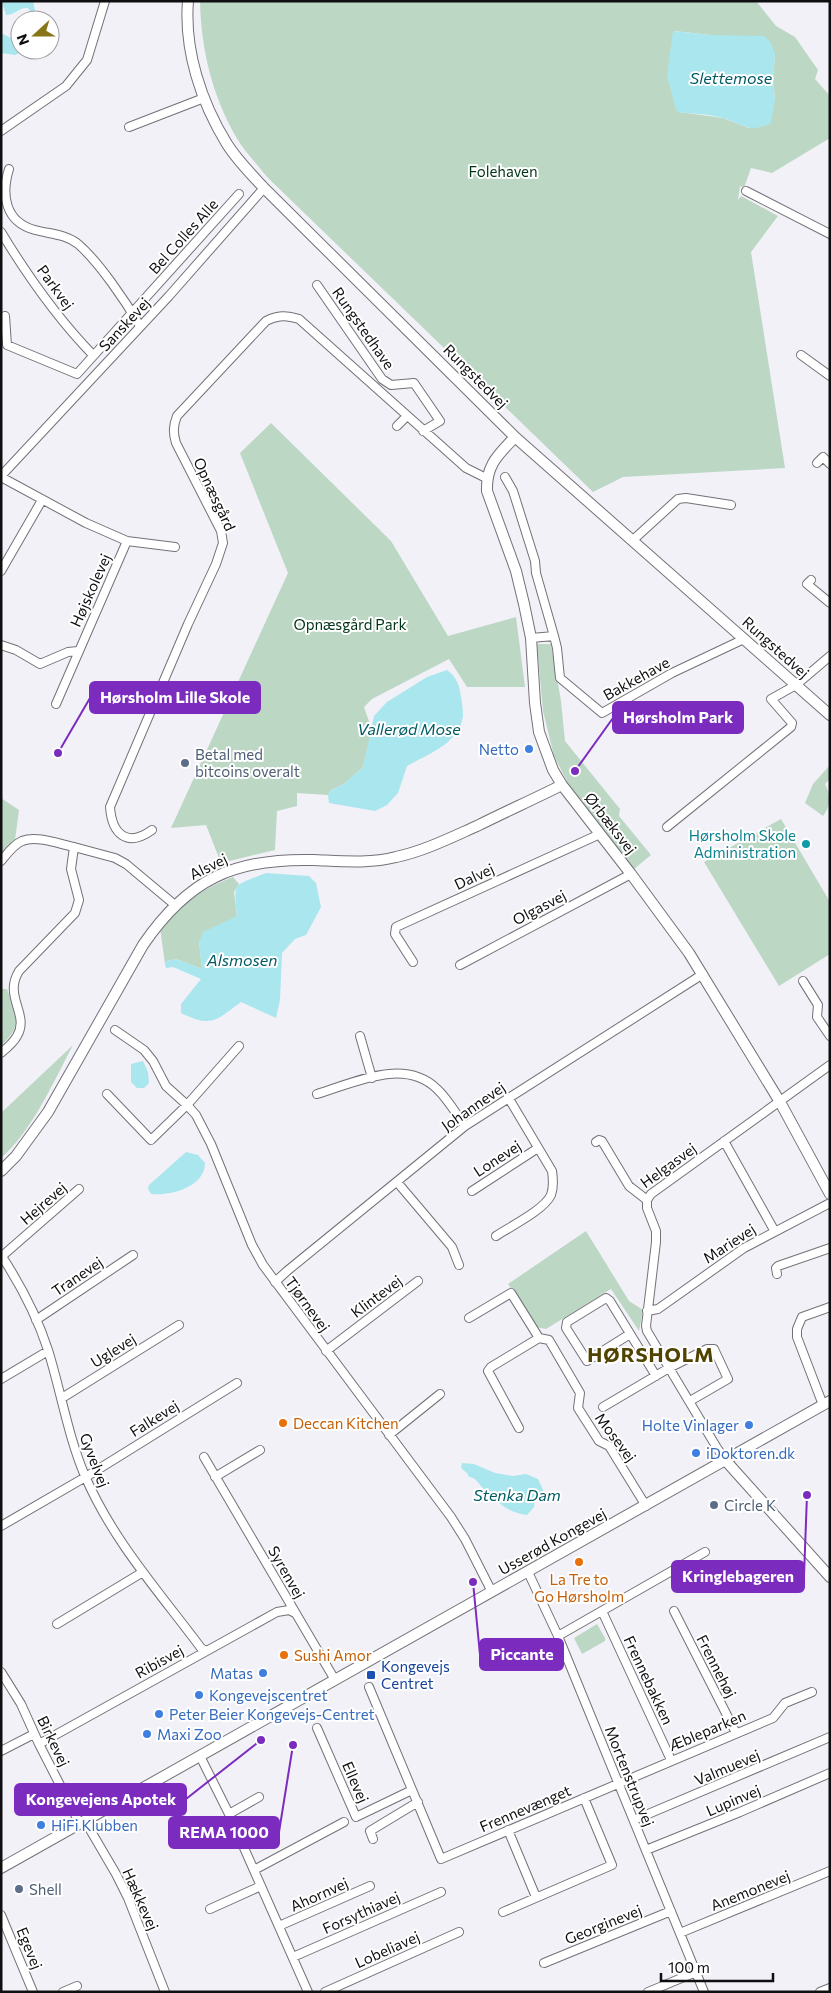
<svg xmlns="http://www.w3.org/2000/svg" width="831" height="1993" font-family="Commissioner,sans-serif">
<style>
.green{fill:#bcd7c4;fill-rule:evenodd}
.water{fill:#aae6ed}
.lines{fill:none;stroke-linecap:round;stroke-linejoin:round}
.street-casing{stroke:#737177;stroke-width:10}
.secondary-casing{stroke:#737177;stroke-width:12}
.street{stroke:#fff;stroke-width:8}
.secondary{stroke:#fff;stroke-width:10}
.shop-dot{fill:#3f7fe0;stroke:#fff;stroke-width:2}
.service-dot{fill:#5c6f8a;stroke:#fff;stroke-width:2}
.culture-dot{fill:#0f9aa8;stroke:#fff;stroke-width:2}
.food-dot{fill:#e8710a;stroke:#fff;stroke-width:2}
.transit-dot{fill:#1a4fb4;stroke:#fff;stroke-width:2}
.labels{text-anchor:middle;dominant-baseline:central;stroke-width:4;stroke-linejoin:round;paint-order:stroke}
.park-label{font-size:15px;fill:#003418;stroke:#fff}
.street-label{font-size:15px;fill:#0f0f11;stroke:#fff}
.shop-label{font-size:15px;fill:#366cbe;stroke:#fff;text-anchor:start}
.service-label{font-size:15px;fill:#4e5e75;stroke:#fff;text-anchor:start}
.culture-label{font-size:15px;fill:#0d838f;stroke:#fff;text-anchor:end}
.food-label{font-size:15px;fill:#c56008;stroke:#fff;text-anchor:start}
.transit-label{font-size:15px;fill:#164399;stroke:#fff;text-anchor:start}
.water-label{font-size:16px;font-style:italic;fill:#015b63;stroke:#fff}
.district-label{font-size:20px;font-weight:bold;letter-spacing:1px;fill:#504300;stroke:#fff}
.leader{fill:none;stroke:#7b2cbf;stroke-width:2}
.callout-dot{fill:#7b2cbf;stroke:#fff;stroke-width:2}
.callout{fill:#7b2cbf;stroke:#7b2cbf;stroke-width:2}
.callout-label{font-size:16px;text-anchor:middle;font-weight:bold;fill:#fff}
</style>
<rect width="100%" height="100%" fill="#f3f1f8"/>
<path class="green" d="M200,1H756L776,26L795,37L818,70L815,79L830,96V138L772,173L751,168L744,188L740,186L738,200L741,196L778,216L751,252L785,468L623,477L593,492L267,177C257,164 244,151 236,137C212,95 201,49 200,1ZM674,31L711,35L775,54L773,80L775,100L749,128L723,118L679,112Z
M271,423L391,541L448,636L516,617L525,687H467L449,659L372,699L364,707L372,730L363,767L344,784L331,790L328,795L297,793V806L277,811L275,850L221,863L206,825L171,828L288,573L240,453Z
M537,644H551L561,701L565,741L620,809L619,816L651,855L634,869L569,785L554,756L543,711Z
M830,765V779L825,784C831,795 831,806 823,816L805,803L813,784Z
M1,798L19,810L15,840L1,855Z
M781,819L830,902V954L779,986L704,862Z
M233,877L239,884L234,892L237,916L199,942L202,969L176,959L167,961L165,964L160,928C182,903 202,889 233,877Z
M1,989H7C16,1016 24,1024 1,1046Z
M73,1045C55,1079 31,1133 1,1158V1113Z
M586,1231L629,1301L643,1310L639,1331L611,1289L546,1329L536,1327L508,1284Z
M597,1624L605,1638V1641L582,1654L574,1638Z"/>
<path class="water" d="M2,1H33L37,20H32L33,15L28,8C19,7 15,15 6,15Z
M673,31L711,35L764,36L771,43L775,54L773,80L775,100L771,123C750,134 743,124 723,118C709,114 693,114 679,112L676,110L667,76Z
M20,32V50H26L15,55L1,53V33L11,38Z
M447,670C456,676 460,686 461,697C462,703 463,710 463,716C459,744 428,754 407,766L398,793L387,805L375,811L329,803L328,795L331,790L344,784L363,767L374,716L387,702L427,677Z
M266,873L309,876L316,883L321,907L306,935L295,939L282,953L280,1000L276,1018L241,1002C215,1021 212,1028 181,1013V1004L201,979L173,967L166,968L165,964L167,961L176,959L202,969L199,942L203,932L237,916C233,880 234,886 266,873Z
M143,1061L148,1072L149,1083L144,1088H137L131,1082V1064Z
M186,1152L198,1155L205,1163C205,1187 171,1196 151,1194L148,1189L149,1185Z
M462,1463L474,1464L495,1473L513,1476L526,1474L538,1479L544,1492L535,1499L534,1507L527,1515C515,1514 504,1508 495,1499L493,1500L475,1479L468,1476V1474L461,1468Z"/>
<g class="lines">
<defs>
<path id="street" d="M129,127L204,98
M1,131L66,86L87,60L105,1
M9,169C1,195 5,222 35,230C50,234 66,234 78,244C99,262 126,302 140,326
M746,191L830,234
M1,232C27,275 59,320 93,355
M317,285L382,379L391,385L414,383L440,421L423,431
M5,316L7,345L77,374L239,194
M801,355L830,376
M397,426L407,416
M817,463L823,457L830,464
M1,476L169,296L264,188
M1,477L86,523L127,541L175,547
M505,477L513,491L535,561L536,573L554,636L531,638
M633,540L678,499L686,498L731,505
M1,571L42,500
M811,580L807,584L830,603
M554,636L557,648L560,678L602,713L672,673L744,639
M1,645L16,650L40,664L68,652L78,651
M56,704L127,541
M667,827L791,727L792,723L771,699L796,685L830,656
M152,830C127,848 112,834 110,807L188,624L216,564L223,543L221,531L176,443C173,433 173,426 177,416L266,321C278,315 286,315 299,319L466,468L486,478
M74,847L115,858L126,864L175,905
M1,861C7,854 13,845 22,841C37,835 59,844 74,847L71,869L79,900L75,913L19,971C3,997 30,1014 17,1036C14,1042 7,1048 1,1053
M413,962L395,934L396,927L600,834
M460,965L631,874
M803,981L818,1005L817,1017L830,1036
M115,1030L144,1050L153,1061L166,1086L187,1105L196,1115L211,1144L252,1245L263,1265L451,1517L465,1539L492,1592
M360,1036L372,1078
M107,1094L151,1140L187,1105L239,1046
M317,1094C354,1083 404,1057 437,1089C448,1099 456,1114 465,1126
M724,1141L774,1230
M596,1142L599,1140L602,1141L629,1186L647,1200
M397,1182L452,1247L459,1265
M472,1191L538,1148
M647,1200V1208L656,1231V1242L646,1326L647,1331L717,1448L726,1461
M647,1200L651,1194L830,1065
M496,1236C511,1226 544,1210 551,1195C554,1187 553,1178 552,1171L508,1097
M1,1255C20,1284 37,1316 48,1350C61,1392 68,1436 85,1476C113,1541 160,1593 201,1648L206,1651
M1,1257L79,1189
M777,1274L776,1268L778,1266L830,1248
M275,1282L287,1271L465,1126L703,974
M647,1311L658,1309L744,1248L830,1203
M469,1318L511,1293L539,1338L549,1340L580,1393L578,1408L599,1441L609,1446L646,1506
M36,1320L133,1255
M630,1334L587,1361L566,1328L567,1322L606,1298L610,1301L656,1376
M326,1351L418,1281
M1,1379L48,1351
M62,1398L179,1325
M823,1405L797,1337V1329L802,1317L830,1307
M603,1407L669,1368L707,1349H714L728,1379L690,1401
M519,1428L488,1371L491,1367L539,1338
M389,1435L440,1394
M204,1457L335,1680
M215,1477L260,1450
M1,1526L89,1475L237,1383
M528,1572L558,1636L704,1992
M602,1611L671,1760
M674,1611L736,1733
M57,1624L143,1572
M558,1636L705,1552
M1,1672L21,1704L39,1744L80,1824
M369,1687L441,1859L773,1718L785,1703L812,1692
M317,1728L356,1817L412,1790
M39,1744L277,1612L289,1610L295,1613
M1,1751L34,1734
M200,1756L229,1814L308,1992
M229,1814L259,1797
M634,1820L830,1737
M85,1821L116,1874L128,1898L165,1992
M508,1830L536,1897
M373,1839L370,1831L418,1802
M646,1850L740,1812L830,1773
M254,1870L344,1822
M210,1909L261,1886
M503,1912L612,1865L584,1798
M1,1915L33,1992
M279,1926L370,1886
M680,1933L830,1871
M293,1957L441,1892
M544,1963L671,1911
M63,1992L77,1986
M325,1992L459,1932
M648,1992L696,1972
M820,1992L830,1988"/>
<path id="secondary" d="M188,1C184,50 201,102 227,144C237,160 251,174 264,188L515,437L830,715
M515,437C498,455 486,465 487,491L516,571L524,604L531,638L535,703L539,732L553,770L562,785L631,874L689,953L780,1102L830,1194
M1,1171L16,1156L48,1112L143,945C188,879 234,858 313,860C340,861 369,864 396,857C424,851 450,838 477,826C505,812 534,799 562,785
M726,1461L830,1577
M1,1868L830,1401"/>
</defs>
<use href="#street" class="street-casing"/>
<use href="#secondary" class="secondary-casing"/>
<use href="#street" class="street"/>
<use href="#secondary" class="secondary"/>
</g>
<g class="shop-dot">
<circle cx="529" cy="749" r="5"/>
<circle cx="749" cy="1425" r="5"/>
<circle cx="696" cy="1453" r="5"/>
<circle cx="263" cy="1673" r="5"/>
<circle cx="199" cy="1695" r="5"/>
<circle cx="159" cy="1714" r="5"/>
<circle cx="147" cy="1734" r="5"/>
<circle cx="41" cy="1825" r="5"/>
</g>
<g class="service-dot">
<circle cx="185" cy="763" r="5"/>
<circle cx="714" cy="1505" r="5"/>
<circle cx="19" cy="1889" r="5"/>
</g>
<circle class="culture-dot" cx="806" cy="844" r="5"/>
<g class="food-dot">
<circle cx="283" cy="1423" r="5"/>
<circle cx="579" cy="1562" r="5"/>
<circle cx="284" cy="1655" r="5"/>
</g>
<rect class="transit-dot" x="366" y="1670" width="10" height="10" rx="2.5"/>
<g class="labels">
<g class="park-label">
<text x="503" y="171">Folehaven</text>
<text x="350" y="624">Opnæsgård Park</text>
</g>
<g class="street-label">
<text transform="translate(183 236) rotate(-48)">Bel Colles Alle</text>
<text transform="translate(56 287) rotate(54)">Parkvej</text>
<text transform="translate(124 324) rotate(-47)">Sanskevej</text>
<text transform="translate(364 328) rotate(55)">Rungstedhave</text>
<text transform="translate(476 376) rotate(45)">Rungstedvej</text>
<text transform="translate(215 494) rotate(65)">Opnæsgård</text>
<text transform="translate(90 590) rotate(-66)">Højskolevej</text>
<text transform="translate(776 647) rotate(42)">Rungstedvej</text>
<text transform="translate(636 678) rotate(-29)">Bakkehave</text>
<text transform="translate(611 823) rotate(52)">Ørbæksvej</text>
<text transform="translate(208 866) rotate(-26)">Alsvej</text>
<text transform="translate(474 876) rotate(-25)">Dalvej</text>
<text transform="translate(539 907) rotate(-28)">Olgasvej</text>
<text transform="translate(473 1106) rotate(-35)">Johannevej</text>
<text transform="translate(497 1158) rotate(-33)">Lonevej</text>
<text transform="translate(668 1165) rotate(-36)">Helgasvej</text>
<text transform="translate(43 1203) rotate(-41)">Hejrevej</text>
<text transform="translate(729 1243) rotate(-33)">Marievej</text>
<text transform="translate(77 1276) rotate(-34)">Tranevej</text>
<text transform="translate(376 1296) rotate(-37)">Klintevej</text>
<text transform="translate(308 1304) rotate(54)">Tjørnevej</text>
<text transform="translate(113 1350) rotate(-32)">Uglevej</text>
<text transform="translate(154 1418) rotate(-32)">Falkevej</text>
<text transform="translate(616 1437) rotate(53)">Mosevej</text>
<text transform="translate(95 1460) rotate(69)">Gyvelvej</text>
<text transform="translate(552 1541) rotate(-29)">Usserød Kongevej</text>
<text transform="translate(287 1572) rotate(60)">Syrenvej</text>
<text transform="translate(159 1661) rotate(-29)">Ribisvej</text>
<text transform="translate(717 1666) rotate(63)">Frennehøj</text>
<text transform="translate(649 1680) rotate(65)">Frennebakken</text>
<text transform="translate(707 1730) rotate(-23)">Æbleparken</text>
<text transform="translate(54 1741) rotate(64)">Birkevej</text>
<text transform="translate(727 1767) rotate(-23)">Valmuevej</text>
<text transform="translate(630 1776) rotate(68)">Mortenstrupvej</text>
<text transform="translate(356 1782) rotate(66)">Ellevej</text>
<text transform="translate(733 1800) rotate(-23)">Lupinvej</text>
<text transform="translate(525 1808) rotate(-23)">Frennevænget</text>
<text transform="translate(750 1890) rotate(-22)">Anemonevej</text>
<text transform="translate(319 1894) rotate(-24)">Ahornvej</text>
<text transform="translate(141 1899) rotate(66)">Hækkevej</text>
<text transform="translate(361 1912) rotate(-24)">Forsythiavej</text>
<text transform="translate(603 1924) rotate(-22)">Georginevej</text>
<text transform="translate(30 1948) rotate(68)">Egevej</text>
<text transform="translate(387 1949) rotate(-24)">Lobeliavej</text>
</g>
<g class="shop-label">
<text x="519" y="749" text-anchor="end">Netto</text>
<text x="739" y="1425" text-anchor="end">Holte Vinlager</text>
<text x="706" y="1453">iDoktoren.dk</text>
<text x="253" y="1673" text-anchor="end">Matas</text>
<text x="209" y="1695">Kongevejscentret</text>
<text x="169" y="1714">Peter Beier Kongevejs-Centret</text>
<text x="157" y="1734">Maxi Zoo</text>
<text x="51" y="1825">HiFi Klubben</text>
</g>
<g class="service-label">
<text x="195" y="754">Betal med<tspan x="195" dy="17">bitcoins overalt</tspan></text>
<text x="724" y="1505">Circle K</text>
<text x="29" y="1889">Shell</text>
</g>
<g class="culture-label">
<text x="796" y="835">Hørsholm Skole<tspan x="796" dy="17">Administration</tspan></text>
</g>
<g class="food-label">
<text x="293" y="1423">Deccan Kitchen</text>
<text x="579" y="1579" text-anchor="middle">La Tre to<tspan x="579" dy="17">Go Hørsholm</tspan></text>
<text x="294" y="1655">Sushi Amor</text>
</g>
<g class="transit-label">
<text x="381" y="1666">Kongevejs<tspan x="381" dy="17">Centret</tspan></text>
</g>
<g class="water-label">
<text x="731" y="77">Slettemose</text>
<text x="409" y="728">Vallerød Mose</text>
<text x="242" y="959">Alsmosen</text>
<text x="517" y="1494">Stenka Dam</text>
</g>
<g class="district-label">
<text x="651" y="1354">HØRSHOLM</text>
</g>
</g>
<path class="leader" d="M58 753L90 698M575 771L613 718M807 1495L804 1576M473 1582L480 1655M261 1740L186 1799M293 1745L279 1832"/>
<g class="callout-dot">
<circle cx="58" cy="753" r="5"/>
<circle cx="575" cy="771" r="5"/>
<circle cx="807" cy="1495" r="5"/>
<circle cx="473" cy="1582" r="5"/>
<circle cx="261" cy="1740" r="5"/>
<circle cx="293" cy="1745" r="5"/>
</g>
<g class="callout">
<rect x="90" y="682" width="170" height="31" rx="5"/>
<rect x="613" y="702" width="130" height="31" rx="5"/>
<rect x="672" y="1561" width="132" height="31" rx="5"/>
<rect x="480" y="1639" width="83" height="31" rx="5"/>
<rect x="15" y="1784" width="171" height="31" rx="5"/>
<rect x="169" y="1817" width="110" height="31" rx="5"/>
</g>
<g class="callout-label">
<text x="175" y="703">Hørsholm Lille Skole</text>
<text x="678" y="723">Hørsholm Park</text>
<text x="738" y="1582">Kringlebageren</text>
<text x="522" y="1660">Piccante</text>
<text x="101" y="1805">Kongevejens Apotek</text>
<text x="224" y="1838">REMA 1000</text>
</g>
<rect width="831" height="1993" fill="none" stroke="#0f0f11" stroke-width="5"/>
<g transform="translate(35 35) rotate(249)"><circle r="24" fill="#ffffff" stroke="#9f9fa0"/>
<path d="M0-4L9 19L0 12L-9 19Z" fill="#887518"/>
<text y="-8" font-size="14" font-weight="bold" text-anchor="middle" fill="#0f0f11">N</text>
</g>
<path d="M661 1973v8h112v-8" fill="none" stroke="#0f0f11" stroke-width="2.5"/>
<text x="668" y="1973" font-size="15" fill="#0f0f11" stroke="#ffffff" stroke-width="4" paint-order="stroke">100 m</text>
</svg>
